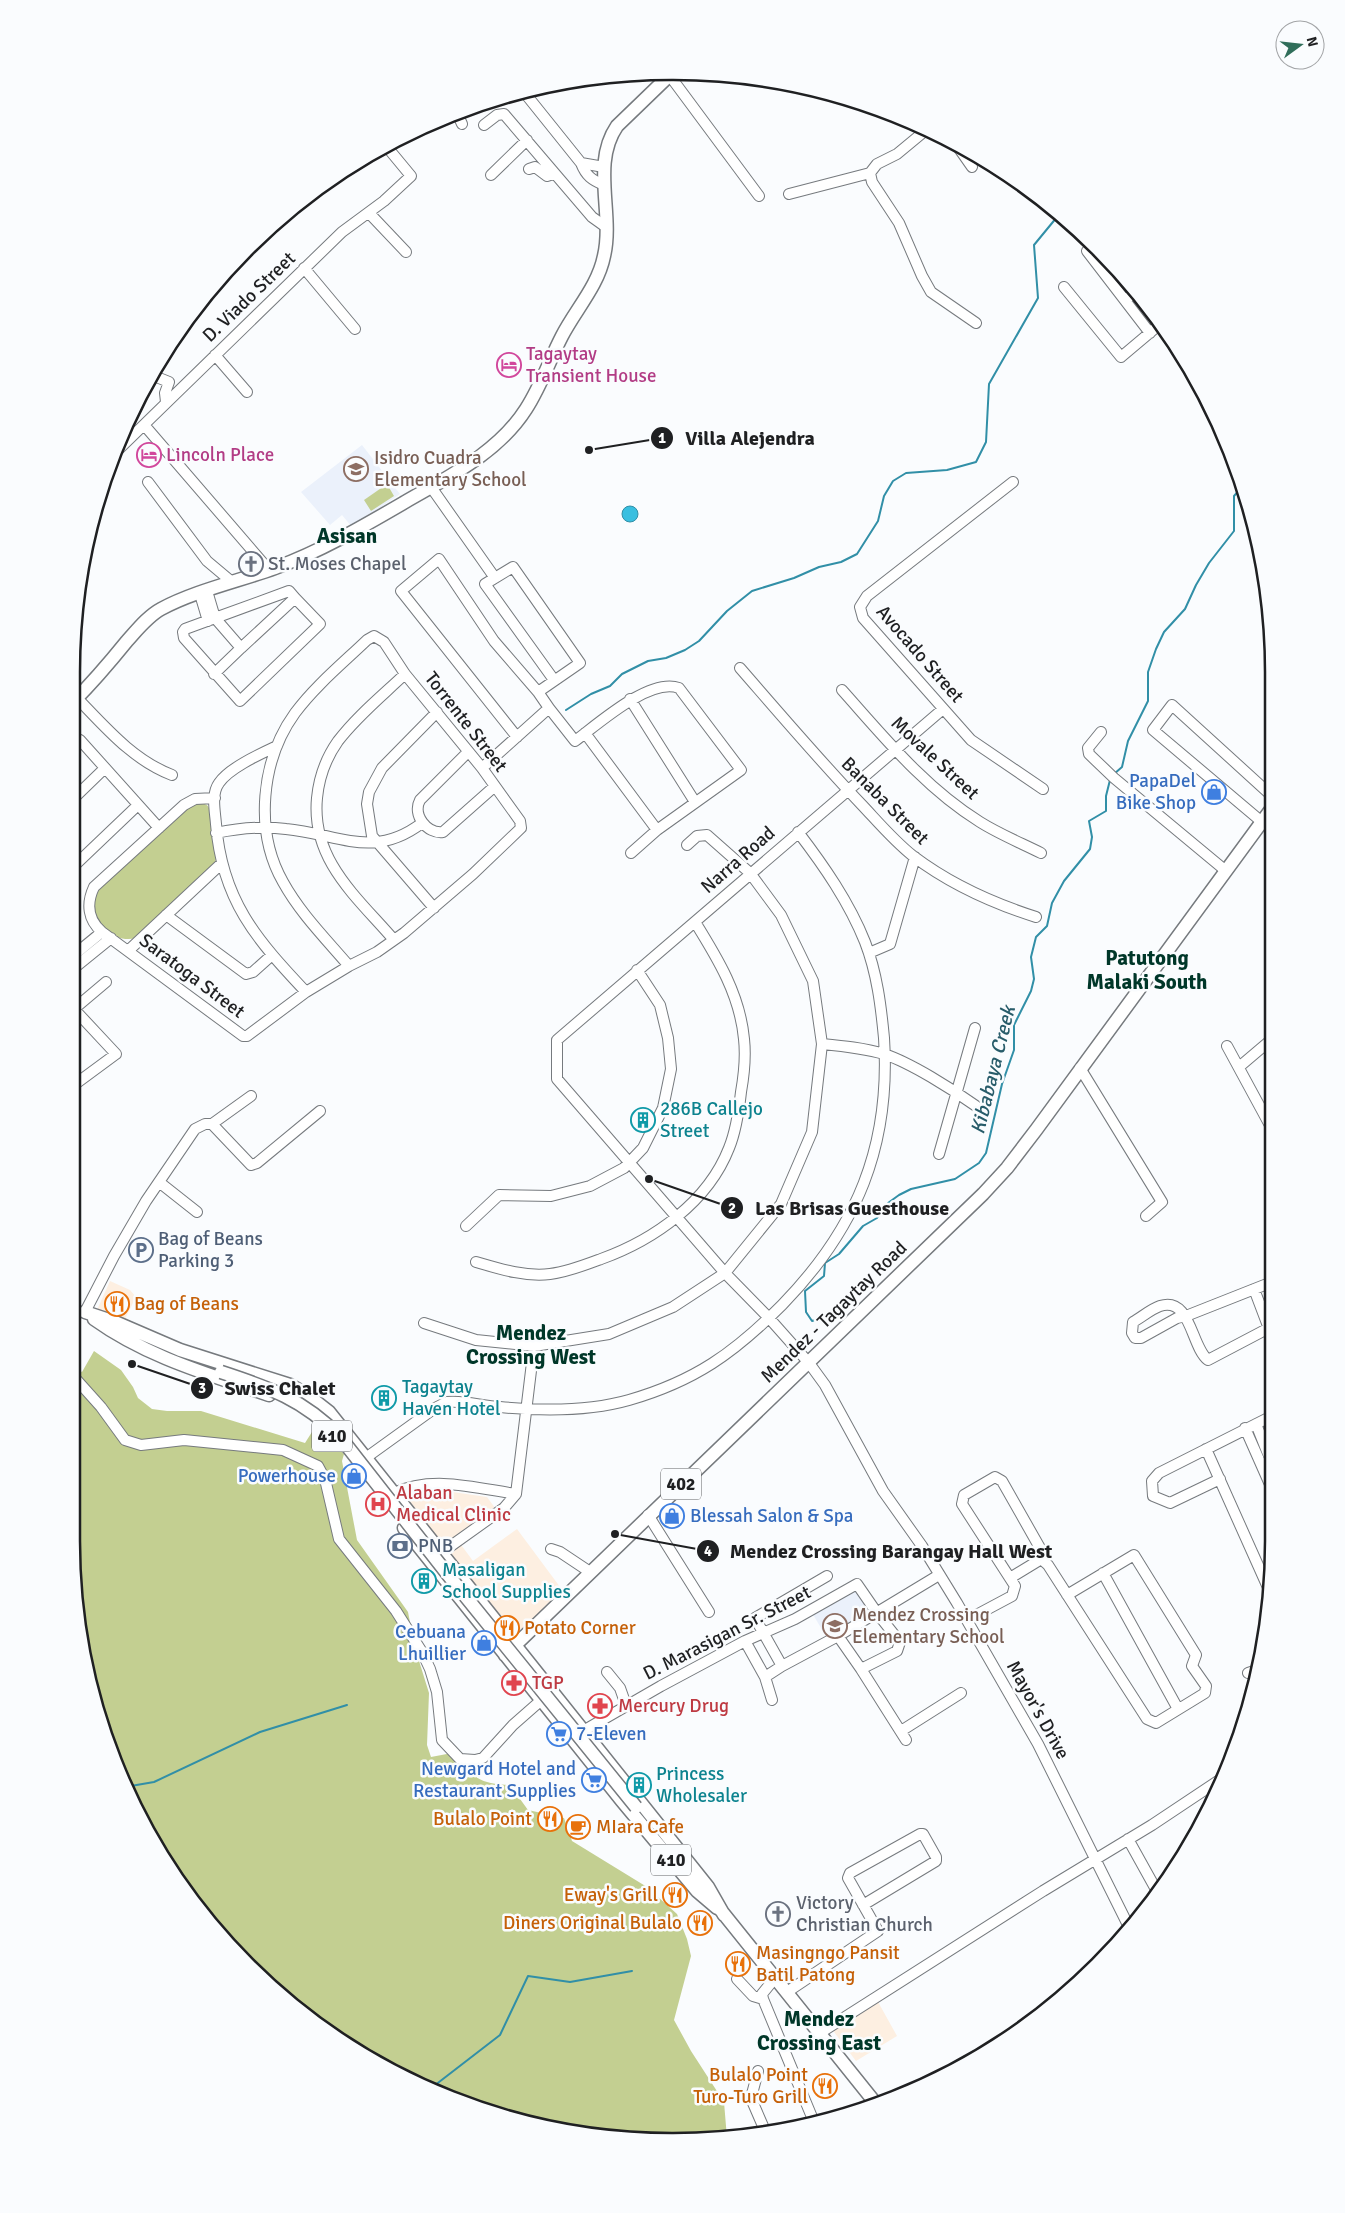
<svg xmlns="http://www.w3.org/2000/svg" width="1345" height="2213" font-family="Signika,sans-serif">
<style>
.commercial{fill:#fdefe1}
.built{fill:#ebf1fb}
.green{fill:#c3cf91}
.water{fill:#39bfe0;stroke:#318fa7}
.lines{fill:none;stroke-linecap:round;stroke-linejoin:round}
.stream{stroke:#318fa7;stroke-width:2}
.minor-casing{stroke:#767a7e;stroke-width:12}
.major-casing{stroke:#767a7e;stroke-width:15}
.minor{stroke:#fff;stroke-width:10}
.major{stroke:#fff;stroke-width:12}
.major-bridge-casing{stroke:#767a7e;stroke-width:15;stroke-linecap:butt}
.major-bridge{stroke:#fff;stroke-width:12}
.labels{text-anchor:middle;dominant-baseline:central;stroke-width:5;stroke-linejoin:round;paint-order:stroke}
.shield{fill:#fafcfe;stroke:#616264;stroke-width:1}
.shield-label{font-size:18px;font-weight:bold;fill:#1f2022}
.street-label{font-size:19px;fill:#1f2022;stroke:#fafcfe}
.hotel-label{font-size:19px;fill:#b23c85;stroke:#fafcfe;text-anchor:start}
.education-label{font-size:19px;fill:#785e54;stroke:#fafcfe;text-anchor:start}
.worship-label{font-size:19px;fill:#5b616d;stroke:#fafcfe;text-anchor:start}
.shop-label{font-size:19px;fill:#366cbe;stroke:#fafcfe;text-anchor:end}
.culture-label{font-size:19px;fill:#0d838f;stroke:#fafcfe;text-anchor:start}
.service-label{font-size:19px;fill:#4e5e75;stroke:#fafcfe;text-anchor:start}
.food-label{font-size:19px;fill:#c56008;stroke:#fafcfe;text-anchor:start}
.health-label{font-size:19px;fill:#be3a42;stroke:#fafcfe;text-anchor:start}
.water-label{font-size:20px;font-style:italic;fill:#285c6a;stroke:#fafcfe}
.quarter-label{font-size:21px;font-weight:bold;fill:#003729;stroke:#fafcfe}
.rim{fill:none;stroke:#1f2022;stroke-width:2.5}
.leader{fill:none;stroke:#1f2022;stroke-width:2}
.callout-dot{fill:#1f2022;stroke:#fafcfe;stroke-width:2}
.mark-label{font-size:15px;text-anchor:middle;font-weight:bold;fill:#fff}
.callout-label{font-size:20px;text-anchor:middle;font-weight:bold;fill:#1f2022;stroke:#fafcfe;stroke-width:5;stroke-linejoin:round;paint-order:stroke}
</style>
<rect width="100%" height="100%" fill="#fafcfe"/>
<path class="commercial" d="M110,1281L130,1290L136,1297L123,1323L97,1310Z
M446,1491L487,1497L498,1512L459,1542L473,1561L517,1529L563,1591L521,1629L513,1632H506L399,1495Z
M877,2000L897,2036L856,2061L831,2028Z"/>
<path class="built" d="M362,445L400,494L352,527L342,515L330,525L301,492Z
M856,1586L873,1613L828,1640L811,1611Z"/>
<path class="green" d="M387,484L394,496L371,511L364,500Z
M203,803C206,805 207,804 209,808C214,816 218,854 215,864L136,938C117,944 92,925 93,904C94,900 95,896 96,892L188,807L193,804Z
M94,1351L121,1370L133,1387L138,1398L152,1409L167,1411H201L305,1443L317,1424L344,1454L342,1461L357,1540L408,1612L415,1648L429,1693L427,1745L431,1757L452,1753C473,1777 478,1784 510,1785L528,1810L564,1818L572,1841L647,1887L677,1914L687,1939L691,1956L674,2020L691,2051L724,2102L727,2138L672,2142L555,2130L479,2110L406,2080L307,2018L195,1906L133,1807L103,1733L76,1619L75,1368L82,1372Z"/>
<path class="water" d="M622 514a8 8 0 1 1 16 0a8 8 0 1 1-16 0Z"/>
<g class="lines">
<path class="stream" d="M566,710L591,694L610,686L622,674L648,661L666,658L685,650L699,641L727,611L752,591L794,578L819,567L841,562L857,554L878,521L884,496L893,481L906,473L947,470L976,462L986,442L989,384L1038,298L1034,245L1057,217
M1114,774L1122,767L1128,741L1148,701V672L1156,649L1164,632L1185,609L1196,585L1209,563L1234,531V496L1242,487L1241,476
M818,1319L812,1321L806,1312L805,1291L824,1276L825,1263L839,1254L863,1226L877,1218L888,1203L899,1195L911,1189L955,1179L979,1163L986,1153L1002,1084L1014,1050V1025L1031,991L1034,979L1031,957L1036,937L1047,926L1052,903L1064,881L1090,849L1092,837L1089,821L1106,811V796L1110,780
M125,1787L154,1782L260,1732L347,1705
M430,2089L500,2035L528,1976L570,1982L632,1971"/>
<defs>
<path id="minor" d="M670,76L759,196
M524,92L581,163C586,176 592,180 604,185
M457,113L462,124
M484,125L497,115L504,114L592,217L606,227
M926,130L897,154L877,164L870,173L872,182L899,223L922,276L931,292L976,323
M958,147L972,167
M581,163L604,167
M529,169L535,167L547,176L553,174
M491,175L527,140
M789,194L870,173
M369,213L406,252
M1087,251L1150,333
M304,268L355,329
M1064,287L1121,357L1159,325
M1125,300L1136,292
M215,355L247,392
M154,376L169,382L165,393L166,402
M145,426L269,570
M118,450L342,232L384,201L411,176L387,147
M148,482L207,561L232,582
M1013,482L867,596L860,607L863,618L971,740L1043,789
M431,487L495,578
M207,591L215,618L241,648L295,598L320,624L240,701L184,638L183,632L185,629L215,618L289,591L295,598
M200,594L208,621
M740,668C780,714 820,761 862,805C878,822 894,841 913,856C950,884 992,903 1036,917
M214,674L241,648
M842,690C884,737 925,788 980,822C999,834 1021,843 1041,853
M77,698C106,728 133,760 172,775
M630,699L695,802
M549,708L575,741C598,724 650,677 679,688L741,770L657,830L631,853
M943,709L557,1040V1079L725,1273L769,1318L809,1363L825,1385L883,1491L922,1546L957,1603L1038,1744L1129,1927
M1101,732L1088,748L1089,754L1114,778L1226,871
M585,733L657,830
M73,737L80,740L159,828
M517,737L401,591L439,559L494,641L538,692L580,663L513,567L485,584L554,680
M277,746C260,754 229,768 219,783C211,794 215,811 216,824C222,900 256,939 306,992
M468,752L420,800C412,815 427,834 443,832L495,786
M482,768L549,708L538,692
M215,798L195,799L184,805L94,887C86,904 88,920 102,932L243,1036H247L306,992L349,966L377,952L404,933L473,874L521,828L520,821L482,768L405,674L384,642L374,636L367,640C343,663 315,686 295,713C261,760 254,831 283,882C300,913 326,939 349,966
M73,799L105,768
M1262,822L1153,730L1172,705L1272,796
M216,833C240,828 262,826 286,829C339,834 373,860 422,823
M73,867L138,805
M434,908L372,836L367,804L369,792L382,768L437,712
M166,915L246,974L253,972L272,955
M394,940C357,897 311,860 317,798C319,777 326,758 338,741C357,716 383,695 405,674
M129,950L222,863
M869,953L890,944L915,857
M74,955L102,932
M74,968L111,938
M74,1009L116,1054L74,1085
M74,1009L106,982
M822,1044C843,1046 864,1048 884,1054C911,1063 952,1089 976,1106
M1227,1046L1272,1129
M1239,1067L1272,1039
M1080,1068L1162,1202L1146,1216
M1264,1113L1272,1106
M212,1124L251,1096
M939,1154L975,1028
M159,1182L197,1212
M466,1226L499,1195L551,1196L590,1186L624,1168L643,1148L663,1108L671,1069L668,1038L660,1005L637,970
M476,1262C500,1269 525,1277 550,1274C567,1272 585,1265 601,1259C654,1240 708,1202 729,1148C736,1131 739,1110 741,1092C744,1075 746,1057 744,1039C740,995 718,959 695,922
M1254,1289L1268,1326L1267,1329L1208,1360C1191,1347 1191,1296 1160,1306C1151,1309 1142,1317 1133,1322L1132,1333L1135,1338H1141L1177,1318L1186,1316L1272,1282
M85,1312L114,1256L146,1201L195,1129L205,1124H212L251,1165L257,1163L320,1111
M424,1323L476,1340L534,1346L609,1334L673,1307L725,1273L781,1204L812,1132L822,1044L813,981L781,915L750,873L707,835L697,836L687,845
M1272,1354V1358
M75,1378L101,1407L125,1440L141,1445L184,1440L283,1450L318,1466L325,1479L339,1539L396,1611L422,1652L430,1669L437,1692L442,1740L460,1759L475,1760L483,1758L513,1725L546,1696
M1256,1424L1272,1464
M1245,1428L1272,1489
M1206,1449L1270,1592
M367,1457L435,1408L447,1402C464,1400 482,1406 500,1407C542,1411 587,1412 629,1400C695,1381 734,1353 782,1305C857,1228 891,1146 884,1038C881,1006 877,973 865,942C849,902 824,866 798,832
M1220,1479L1170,1503L1153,1496L1152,1481L1159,1473L1272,1416
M394,1493C432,1475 476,1488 516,1494
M648,1515L709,1612
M551,1549L560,1552L590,1572
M441,1553L504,1508L516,1494L534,1346
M1040,1558L1048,1565L1147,1719L1156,1723L1205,1693L1206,1686L1192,1666L1196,1655L1134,1555L1067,1595
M1103,1573L1178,1709
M967,1620L1012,1596L1015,1586L962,1504L964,1495L995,1477L1002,1481L1044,1555L1038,1561L1010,1578
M838,1636L861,1669L906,1740
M745,1641L765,1677
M782,1666L755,1618L827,1576
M607,1672L620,1688L626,1705
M1248,1673L1254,1671
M772,1700L765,1677L782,1666L838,1636L939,1575
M583,1731L661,1686L745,1641L795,1619L857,1584L877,1613L900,1642L897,1651L861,1669
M901,1731L961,1693
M1128,1839L1158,1893
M775,1978L762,1994L763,1999L814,2122
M737,1979L753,1996L763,1999
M787,1992L878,1931L848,1878L850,1873L920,1834H923L936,1857V1861L863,1905
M820,2033L1043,1891L1152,1825L1218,1781
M758,2071L752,2094L753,2103L766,2133"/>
<path id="major" d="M73,702C92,683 110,662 127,641C137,630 148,616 161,609C194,591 239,581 275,568C321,551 362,527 405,502C448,477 498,453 526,409C541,386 550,359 562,336C576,309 598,286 604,256C614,213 591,164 617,126L674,71
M85,1312L115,1322L180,1350L290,1385L306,1394L329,1412L708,1887L724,1915
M94,1319C147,1357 208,1374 269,1395
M404,1528L622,1801L697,1891L717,1908
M505,1655L983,1194L1007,1168L1036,1130L1272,808
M719,1908L877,2105"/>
</defs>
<use href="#minor" class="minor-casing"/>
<use href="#major" class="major-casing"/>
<use href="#minor" class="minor"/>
<use href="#major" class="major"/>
<defs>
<path id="major-bridge" d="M221,1372C270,1388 303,1399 340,1437L449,1576L636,1807"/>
</defs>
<use href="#major-bridge" class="major-bridge-casing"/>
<use href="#major-bridge" class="major-bridge"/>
</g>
<defs>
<symbol id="hotel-ring" viewBox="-11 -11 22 22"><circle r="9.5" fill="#fafcfe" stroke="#d1479c" stroke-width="1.5"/><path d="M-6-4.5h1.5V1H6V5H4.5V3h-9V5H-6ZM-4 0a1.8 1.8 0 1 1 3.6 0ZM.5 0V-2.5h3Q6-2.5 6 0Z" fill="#d1479c"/></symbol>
<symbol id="school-ring" viewBox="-11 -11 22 22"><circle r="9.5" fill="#fafcfe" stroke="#8d6e63" stroke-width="1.5"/><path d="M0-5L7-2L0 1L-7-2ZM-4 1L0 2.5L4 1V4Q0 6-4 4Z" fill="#8d6e63"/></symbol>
<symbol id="church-ring" viewBox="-11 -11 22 22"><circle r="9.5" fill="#fafcfe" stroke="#6b7280" stroke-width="1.5"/><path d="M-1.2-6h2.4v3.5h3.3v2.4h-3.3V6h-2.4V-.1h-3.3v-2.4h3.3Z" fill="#6b7280"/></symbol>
<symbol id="shop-ring" viewBox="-11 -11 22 22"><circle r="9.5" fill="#fafcfe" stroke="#3f7fe0" stroke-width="1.5"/><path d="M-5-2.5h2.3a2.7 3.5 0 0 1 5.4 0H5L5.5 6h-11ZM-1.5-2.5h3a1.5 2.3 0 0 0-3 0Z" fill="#3f7fe0"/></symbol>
<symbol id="building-ring" viewBox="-11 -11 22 22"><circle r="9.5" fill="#fafcfe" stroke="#0f9aa8" stroke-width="1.5"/><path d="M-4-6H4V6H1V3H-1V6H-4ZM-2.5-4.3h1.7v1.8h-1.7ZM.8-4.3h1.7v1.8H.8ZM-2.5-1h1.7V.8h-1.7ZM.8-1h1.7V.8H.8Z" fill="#0f9aa8"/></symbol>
<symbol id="parking-ring" viewBox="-11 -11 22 22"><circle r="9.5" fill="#fafcfe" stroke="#5c6f8a" stroke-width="1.5"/><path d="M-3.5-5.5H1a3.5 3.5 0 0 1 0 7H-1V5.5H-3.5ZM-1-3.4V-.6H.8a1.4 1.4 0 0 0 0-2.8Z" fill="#5c6f8a"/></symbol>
<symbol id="restaurant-ring" viewBox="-11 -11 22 22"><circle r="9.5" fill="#fafcfe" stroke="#e8710a" stroke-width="1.5"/><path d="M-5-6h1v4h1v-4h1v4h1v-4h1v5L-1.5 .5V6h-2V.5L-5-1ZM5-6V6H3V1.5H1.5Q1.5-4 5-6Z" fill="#e8710a"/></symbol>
<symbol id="hospital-ring" viewBox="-11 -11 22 22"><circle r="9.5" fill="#fafcfe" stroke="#e0444e" stroke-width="1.5"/><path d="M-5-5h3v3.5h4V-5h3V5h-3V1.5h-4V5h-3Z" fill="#e0444e"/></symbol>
<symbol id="bank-ring" viewBox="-11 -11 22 22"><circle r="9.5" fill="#fafcfe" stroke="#5c6f8a" stroke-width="1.5"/><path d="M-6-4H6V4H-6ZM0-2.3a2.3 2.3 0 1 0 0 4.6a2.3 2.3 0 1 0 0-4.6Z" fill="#5c6f8a"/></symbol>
<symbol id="pharmacy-ring" viewBox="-11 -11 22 22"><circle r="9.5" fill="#fafcfe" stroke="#e0444e" stroke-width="1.5"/><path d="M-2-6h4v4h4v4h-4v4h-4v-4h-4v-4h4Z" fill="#e0444e"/></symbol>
<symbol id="supermarket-ring" viewBox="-11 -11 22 22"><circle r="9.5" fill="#fafcfe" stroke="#3f7fe0" stroke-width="1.5"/><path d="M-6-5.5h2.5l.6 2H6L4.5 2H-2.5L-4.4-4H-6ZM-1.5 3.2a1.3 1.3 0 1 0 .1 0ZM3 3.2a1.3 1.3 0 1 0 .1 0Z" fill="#3f7fe0"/></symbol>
<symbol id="cafe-ring" viewBox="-11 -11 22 22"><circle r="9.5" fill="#fafcfe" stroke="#e8710a" stroke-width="1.5"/><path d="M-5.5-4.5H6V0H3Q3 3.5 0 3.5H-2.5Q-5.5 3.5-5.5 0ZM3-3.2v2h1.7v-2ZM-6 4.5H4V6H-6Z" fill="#e8710a"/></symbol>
</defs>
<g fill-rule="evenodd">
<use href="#hotel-ring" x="495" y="351" width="28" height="28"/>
<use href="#hotel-ring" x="135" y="441" width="28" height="28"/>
<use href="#school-ring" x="342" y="455" width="28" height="28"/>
<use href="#church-ring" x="237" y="550" width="28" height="28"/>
<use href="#shop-ring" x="1200" y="778" width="28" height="28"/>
<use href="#building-ring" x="629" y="1106" width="28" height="28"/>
<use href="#parking-ring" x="127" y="1236" width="28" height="28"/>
<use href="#restaurant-ring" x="103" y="1290" width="28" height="28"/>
<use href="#building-ring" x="370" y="1384" width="28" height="28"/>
<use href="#shop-ring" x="340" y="1462" width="28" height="28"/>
<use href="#hospital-ring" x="364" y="1490" width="28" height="28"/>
<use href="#shop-ring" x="658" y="1502" width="28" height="28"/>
<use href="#bank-ring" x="386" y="1532" width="28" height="28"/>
<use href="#building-ring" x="410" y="1567" width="28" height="28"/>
<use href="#school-ring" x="821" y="1612" width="28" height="28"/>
<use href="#restaurant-ring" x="493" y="1614" width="28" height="28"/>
<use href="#shop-ring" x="470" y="1629" width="28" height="28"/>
<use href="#pharmacy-ring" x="500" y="1669" width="28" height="28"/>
<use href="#pharmacy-ring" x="586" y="1692" width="28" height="28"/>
<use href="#supermarket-ring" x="545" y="1720" width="28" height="28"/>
<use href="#supermarket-ring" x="580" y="1766" width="28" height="28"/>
<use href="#building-ring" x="625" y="1771" width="28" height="28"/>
<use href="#restaurant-ring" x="536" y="1805" width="28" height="28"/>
<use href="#cafe-ring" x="564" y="1813" width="28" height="28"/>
<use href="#restaurant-ring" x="661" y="1881" width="28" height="28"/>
<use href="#church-ring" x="764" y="1900" width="28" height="28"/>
<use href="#restaurant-ring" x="686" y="1909" width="28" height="28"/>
<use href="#restaurant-ring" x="724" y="1950" width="28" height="28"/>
<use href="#restaurant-ring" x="811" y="2072" width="28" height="28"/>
</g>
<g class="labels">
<g class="shield">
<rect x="312" y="1420.5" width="40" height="31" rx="4"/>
<rect x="661" y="1468.5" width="40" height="31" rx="4"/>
<rect x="651" y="1844.5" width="40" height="31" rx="4"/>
</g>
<g class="shield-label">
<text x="332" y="1436">410</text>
<text x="681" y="1484">402</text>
<text x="671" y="1860">410</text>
</g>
<g class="street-label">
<text transform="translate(249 297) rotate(-44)">D. Viado Street</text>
<text transform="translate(920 654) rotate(49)">Avocado Street</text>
<text transform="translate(466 722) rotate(52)">Torrente Street</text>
<text transform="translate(935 758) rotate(43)">Movale Street</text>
<text transform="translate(885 801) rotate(45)">Banaba Street</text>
<text transform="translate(738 860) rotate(-41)">Narra Road</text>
<text transform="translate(192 976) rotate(37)">Saratoga Street</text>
<text transform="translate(834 1312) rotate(-44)">Mendez - Tagaytay Road</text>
<text transform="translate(727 1633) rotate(-27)">D. Marasigan Sr. Street</text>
<text transform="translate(1038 1710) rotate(61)">Mayor's Drive</text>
</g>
<g class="hotel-label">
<text x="526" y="354">Tagaytay<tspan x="526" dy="22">Transient House</tspan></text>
<text x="166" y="455">Lincoln Place</text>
</g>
<g class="education-label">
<text x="374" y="458">Isidro Cuadra<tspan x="374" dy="22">Elementary School</tspan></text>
<text x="852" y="1615">Mendez Crossing<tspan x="852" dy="22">Elementary School</tspan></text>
</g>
<g class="worship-label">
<text x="268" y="564">St. Moses Chapel</text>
<text x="796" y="1903">Victory<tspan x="796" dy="22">Christian Church</tspan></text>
</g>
<g class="shop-label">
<text x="1196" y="781">PapaDel<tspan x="1196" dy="22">Bike Shop</tspan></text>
<text x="336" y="1476">Powerhouse</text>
<text x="690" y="1516" text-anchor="start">Blessah Salon &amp; Spa</text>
<text x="466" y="1632">Cebuana<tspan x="466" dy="22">Lhuillier</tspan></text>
<text x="576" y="1734" text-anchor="start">7-Eleven</text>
<text x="576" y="1769">Newgard Hotel and<tspan x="576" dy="22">Restaurant Supplies</tspan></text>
</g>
<g class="culture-label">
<text x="660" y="1109">286B Callejo<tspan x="660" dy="22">Street</tspan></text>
<text x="402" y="1387">Tagaytay<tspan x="402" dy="22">Haven Hotel</tspan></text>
<text x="442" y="1570">Masaligan<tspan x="442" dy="22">School Supplies</tspan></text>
<text x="656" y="1774">Princess<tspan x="656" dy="22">Wholesaler</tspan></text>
</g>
<g class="service-label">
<text x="158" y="1239">Bag of Beans<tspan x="158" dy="22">Parking 3</tspan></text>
<text x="418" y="1546">PNB</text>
</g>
<g class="food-label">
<text x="134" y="1304">Bag of Beans</text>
<text x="524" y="1628">Potato Corner</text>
<text x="532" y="1819" text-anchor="end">Bulalo Point</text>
<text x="596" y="1827">MIara Cafe</text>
<text x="658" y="1895" text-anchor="end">Eway's Grill</text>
<text x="682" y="1923" text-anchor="end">Diners Original Bulalo</text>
<text x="756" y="1953">Masingngo Pansit<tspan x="756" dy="22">Batil Patong</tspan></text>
<text x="808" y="2075" text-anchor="end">Bulalo Point<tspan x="808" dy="22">Turo-Turo Grill</tspan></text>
</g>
<g class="health-label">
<text x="396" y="1493">Alaban<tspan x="396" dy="22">Medical Clinic</tspan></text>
<text x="532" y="1683">TGP</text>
<text x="618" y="1706">Mercury Drug</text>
</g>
<g class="water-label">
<text transform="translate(993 1070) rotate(-76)">Kibabaya Creek</text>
</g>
<g class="quarter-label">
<text x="347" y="536">Asisan</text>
<text x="1147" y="958">Patutong<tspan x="1147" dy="24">Malaki South</tspan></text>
<text x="531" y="1333">Mendez<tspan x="531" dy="24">Crossing West</tspan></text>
<text x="819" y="2019">Mendez<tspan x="819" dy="24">Crossing East</tspan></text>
</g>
</g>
<path d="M0 0H1345V2213H0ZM672 80H673A592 592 0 0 1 1265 672V1541A592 592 0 0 1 673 2133H672A592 592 0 0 1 80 1541V672A592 592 0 0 1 672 80Z" fill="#fafcfe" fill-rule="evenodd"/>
<path class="rim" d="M672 80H673A592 592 0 0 1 1265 672V1541A592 592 0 0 1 673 2133H672A592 592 0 0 1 80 1541V672A592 592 0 0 1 672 80Z"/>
<path class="leader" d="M589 450L662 438M649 1179L732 1208M132 1364L202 1388M615 1534L708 1551"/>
<g class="callout-dot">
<circle cx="589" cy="450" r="5"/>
<circle cx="649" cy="1179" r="5"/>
<circle cx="132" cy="1364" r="5"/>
<circle cx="615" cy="1534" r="5"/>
<circle cx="662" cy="438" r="12"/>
<circle cx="732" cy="1208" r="12"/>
<circle cx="202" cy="1388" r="12"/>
<circle cx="708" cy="1551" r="12"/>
</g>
<g class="mark-label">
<text x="662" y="443">1</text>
<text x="732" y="1213">2</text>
<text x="202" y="1393">3</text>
<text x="708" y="1556">4</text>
</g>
<g class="callout-label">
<text x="750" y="445">Villa Alejendra</text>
<text x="852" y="1215">Las Brisas Guesthouse</text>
<text x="280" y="1395">Swiss Chalet</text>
<text x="891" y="1558">Mendez Crossing Barangay Hall West</text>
</g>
<g transform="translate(1300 45) rotate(75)"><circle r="24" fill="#fafcfe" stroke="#a2a4a6"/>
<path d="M0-4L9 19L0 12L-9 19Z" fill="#306e5a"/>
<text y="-8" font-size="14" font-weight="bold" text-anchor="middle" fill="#1f2022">N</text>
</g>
</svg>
